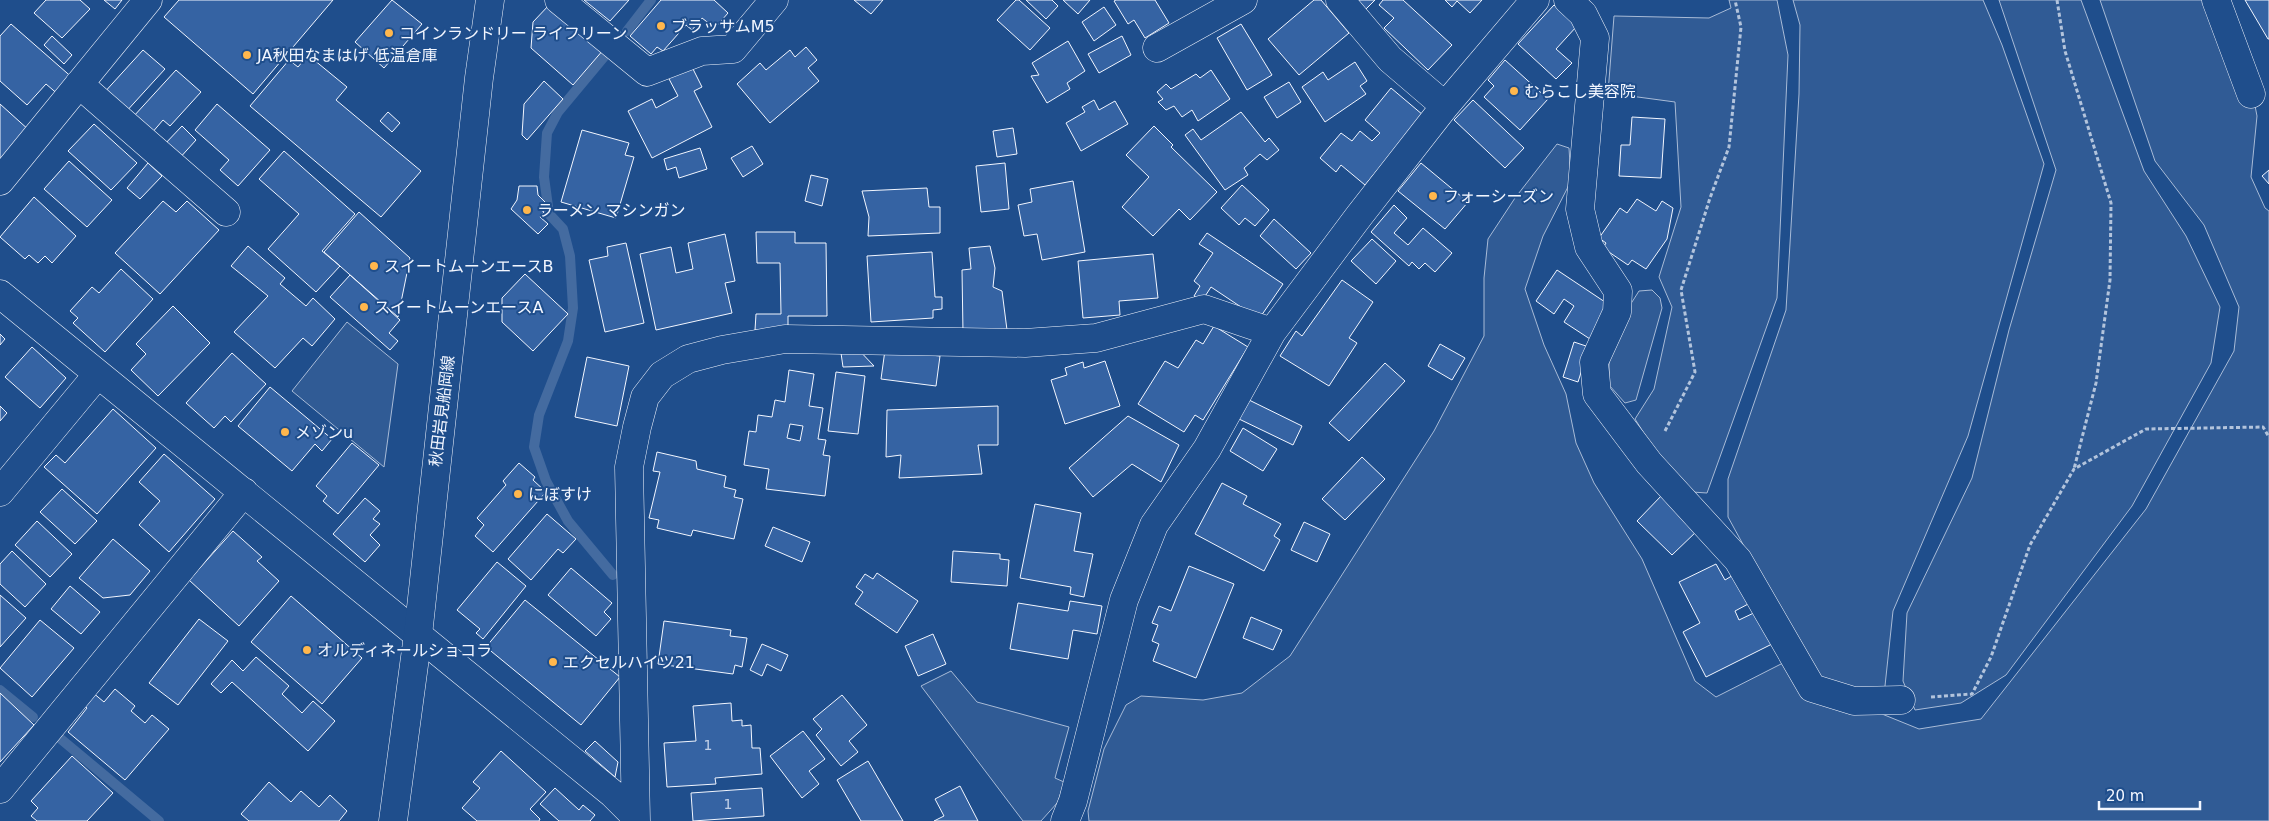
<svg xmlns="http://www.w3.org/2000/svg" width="2269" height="821" font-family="'DejaVu Sans','Noto Sans JP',sans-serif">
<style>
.built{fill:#305b95;stroke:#a8bbd7}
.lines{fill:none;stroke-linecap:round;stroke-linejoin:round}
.stream{stroke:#446ba0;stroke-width:10}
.building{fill:#3563a3;stroke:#f2f6ff;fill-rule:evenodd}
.minor-casing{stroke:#f2f6ff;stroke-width:29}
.major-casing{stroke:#f2f6ff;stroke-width:29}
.path{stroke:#b3c4dc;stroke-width:3;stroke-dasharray:4 2.5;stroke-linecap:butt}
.minor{stroke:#1f4e8c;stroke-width:28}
.major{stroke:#1f4e8c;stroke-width:28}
.poi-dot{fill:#ffb74d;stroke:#1f4e8c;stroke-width:2}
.labels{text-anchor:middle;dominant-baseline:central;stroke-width:4;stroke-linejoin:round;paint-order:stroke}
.number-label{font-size:14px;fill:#c3d1e8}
.poi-label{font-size:16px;fill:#f2f6ff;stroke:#1f4e8c;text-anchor:start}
.street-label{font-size:16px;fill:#f2f6ff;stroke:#1f4e8c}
</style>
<rect width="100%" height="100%" fill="#1f4e8c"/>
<path class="built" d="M1729,0H1777L1788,55L1777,298L1707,493L1692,492L1662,462L1635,419L1654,389L1672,307L1659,277L1681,207L1675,102L1608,93L1614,16L1709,18L1731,8Z
M1793,0H1983L2002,45L2044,164L1968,436L1893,611L1882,714L1919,729L1981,719L2146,509L2234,351L2239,307L2204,225L2155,161L2100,0H2218L2242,39L2257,116L2251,177L2265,208L2269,211V821H1089L1088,811L1104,749L1126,705L1141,696L1203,700L1242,693L1290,656L1434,431L1484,336V278L1488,239L1515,198L1557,144L1569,148L1571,181L1543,236L1525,289L1544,345L1566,394L1576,443L1594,483L1642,559L1695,681L1716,697L1783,663L1779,610L1728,517V479L1786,310L1799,94L1800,25Z
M1999,0H2081L2144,171L2186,236L2220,307L2211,363L2132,506L2006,675L1961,703L1915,710L1903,681L1907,613L1972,478L2009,330L2056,170Z
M1652,290L1660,298L1662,308L1636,400L1625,403L1609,385V356L1625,313L1639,291Z
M347,322L398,364L384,467L292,391Z
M951,671L977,702L1069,727L1055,778L1064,782L1058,802L1041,821H1023L921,686Z"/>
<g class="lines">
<path class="stream" d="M627,31L651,0
M608,52L558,112L547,133L544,177L549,214L563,229L570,256L573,308L568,341L539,415L534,447L546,481L568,521L613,575
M0,690L33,717
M56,735L159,821"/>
</g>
<path class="building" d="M46,0H80L90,9L62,38L34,13Z
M104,0H122L115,9Z
M179,0H333L253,94L164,17Z
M392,0L422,24L384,68L355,42Z
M584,0H629L610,21Z
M661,0H714L728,13L715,28L702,18L692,30L686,25L663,51L657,47L651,54L630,36Z
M854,0H883L871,14Z
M1016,0H1019L1050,28L1030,50L997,20Z
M1026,0H1052L1058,6L1046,19Z
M1063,0H1090L1078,14Z
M1116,0H1155L1169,23L1145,38L1134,20L1128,24L1114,1Z
M1314,0H1321L1349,33L1299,75L1268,39Z
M1354,0H1375L1365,10Z
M1383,0H1403L1452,45L1428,70L1384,28L1394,18L1379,5Z
M1445,0H1482L1470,13L1457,1L1452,7Z
M2245,0H2269V39H2268Z
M550,4L604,49L573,85L531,48L533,22Z
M1554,5L1577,26L1556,49L1572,63L1556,79L1518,44Z
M1104,7L1116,25L1094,41L1082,22Z
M11,24L75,80L60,96L46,84L27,105L0,81V36Z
M1241,24L1272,75L1247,90L1217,38Z
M52,36L72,55L64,64L44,45Z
M1122,36L1131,55L1099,73L1088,54Z
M1068,41L1085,71L1067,83L1070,89L1047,103L1031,76L1039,75L1032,63Z
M806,47L817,60L808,68L819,81L770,123L737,84L760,63L766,70L790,50L795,57Z
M143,50L165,69L124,114L102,95Z
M308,55L347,87L336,100L421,171L381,217L250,106L289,60L298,67Z
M1505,60L1548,99L1520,130L1484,97L1494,86L1488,80Z
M1355,62L1367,81L1360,86L1366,94L1325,122L1302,87L1323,72L1328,80Z
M691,65L702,87L694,91L712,127L652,158L628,111L652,99L656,108L678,96L668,77Z
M176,70L201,92L170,126L163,120L151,134L133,117Z
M1211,70L1230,99L1198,121L1192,110L1182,117L1174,106L1166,110L1158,102L1163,99L1157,92L1166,84L1171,89L1196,74L1200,78Z
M544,81L563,99L527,140L522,135L524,104Z
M1289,82L1301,102L1277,118L1264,97Z
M1391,88L1423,115L1365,185L1341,165L1336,172L1320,158L1341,133L1352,141L1360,131L1372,141L1380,133L1365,120Z
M1094,100L1099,110L1115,101L1128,124L1081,151L1066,123L1085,112L1082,107Z
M1473,100L1524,148L1505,168L1454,120Z
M0,104L30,131L0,164Z
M217,104L270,150L238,186L220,170L229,160L195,130Z
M388,112L400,123L392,132L380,121Z
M1241,112L1265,142L1269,138L1279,150L1267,160L1260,154L1244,168L1248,175L1225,190L1185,135L1193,129L1201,140Z
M1632,117L1665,119L1661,178L1619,176L1621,145H1630Z
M94,124L137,163L111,190L68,151Z
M182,126L196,140L178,160L163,146Z
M1154,126L1173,145L1171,147L1217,192L1190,220L1179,209L1153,236L1122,207L1149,177L1126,155Z
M1013,128L1017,154L997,157L993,131Z
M582,130L629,143L625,155L634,157L616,218L561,202Z
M752,146L763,164L743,177L731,158Z
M700,148L707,169L679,178L676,167L667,170L664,159Z
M284,151L355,214L322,251L340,266L316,292L268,249L299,214L259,179Z
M69,161L112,200L87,227L44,189Z
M148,163L162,176L140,199L127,188Z
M1005,163L1009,209L981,212L976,166Z
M1421,163L1468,202L1445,229L1398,191Z
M2269,170V184L2262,176Z
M811,175L828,179L822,206L805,201Z
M1073,181L1085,252L1042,260L1037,234L1024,236L1018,205L1032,202L1030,189Z
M1242,185L1269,210L1255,226L1245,218L1239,225L1221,208Z
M519,186H537L538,195L545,202L538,208L544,212L540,217L548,224L538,234L511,209L517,200Z
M927,188L929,207H940V233L868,236L869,217L862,191Z
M34,197L76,236L52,263L45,256L38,263L29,255L25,259L0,237Z
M1637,199L1656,211L1662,201L1673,208L1667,239L1646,269L1632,260L1628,265L1603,248L1606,243L1599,238L1620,208L1627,213Z
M163,201L176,212L187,201L219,230L160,294L115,253Z
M1394,205L1407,218L1394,233L1408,245L1423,228L1452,253L1435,272L1425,263L1419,269L1412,262L1409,266L1371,232Z
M359,212L410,258L398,317L324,252Z
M1274,219L1311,253L1296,269L1260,236Z
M756,232H795V243H826L827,316H788V330H755L756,314H781L780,263H757Z
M1207,233L1283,284L1259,319L1211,287L1202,301L1194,296L1200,286L1194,281L1213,253L1199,244Z
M725,234L735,281L725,283L732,313L656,330L640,254L671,247L676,273L693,269L688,243Z
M1372,239L1396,261L1376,284L1351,261Z
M626,243L644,323L605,332L589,260L608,256L607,247Z
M248,246L285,278L280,284L306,306L313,298L335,319L312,346L303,338L275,368L234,332L268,296L231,266Z
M990,246L995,268L993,287L1002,291L1007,330L963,333L962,270L971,269L969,248Z
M932,252L935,297H942V309L933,310V318L871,322L867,256Z
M1153,254L1158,298L1119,301L1120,315L1083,318L1078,261Z
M121,269L153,299L105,352L73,323L78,318L70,311L92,287L99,293Z
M1557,270L1611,306L1590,339L1564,322L1574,306L1564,299L1554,314L1536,301Z
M525,274L568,314L533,351L502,322V298Z
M350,275L400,320L389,333L398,341L390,350L330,297Z
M1342,280L1373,302L1349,338L1357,343L1329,386L1280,356L1296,331L1302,336Z
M173,306L210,343L158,396L131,370L146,354L136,344Z
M1214,326L1248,347L1203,420L1195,415L1184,432L1138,404L1165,361L1178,368L1196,340L1203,344Z
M0,334L5,339L0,345Z
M1574,342L1589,347L1578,382L1563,377Z
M1440,344L1465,358L1452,380L1428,366Z
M840,346L856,347L874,366L843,367Z
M32,347L66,378L40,408L5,377Z
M885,350L940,356L936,386L881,379Z
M232,353L266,384L231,422L225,416L214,428L186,403Z
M587,357L629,366L617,426L575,417Z
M1105,361L1120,406L1065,424L1051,380L1067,375L1065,368L1083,362L1084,368Z
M1385,363L1405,381L1349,441L1329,423Z
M789,370L814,374L809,406L823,408L818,439L826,440L823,455L830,456L825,496L766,489L769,469L744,465L749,431L756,432L758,415L772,417L775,400L785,402ZM790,424L803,426L800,441L787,438Z
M836,372L865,376L858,434L828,431Z
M270,387L332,439L322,451L315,444L292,471L238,426Z
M1249,400L1302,426L1293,445L1239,419Z
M0,406L7,413L0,421Z
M998,406V445H978L982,474L899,478L901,455L886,457L887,410Z
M113,409L156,448L97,514L44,467L56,455L65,463Z
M1128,416L1179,445L1161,482L1132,464L1093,497L1069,468Z
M1243,428L1277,449L1263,471L1230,451Z
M352,443L379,465L338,514L323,501L327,496L316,486Z
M657,452L696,461L697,469L726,476L724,487L736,490L734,497L743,499L734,539L693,530L691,536L657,528L659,520L649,518L660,472L653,471Z
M164,454L215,499L169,552L139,525L160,501L139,482Z
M1362,457L1385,479L1345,520L1322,499Z
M519,463L535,477L533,480L546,492L493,552L475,536L484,525L477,518L506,485L503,481Z
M1222,483L1247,496L1243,504L1281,524L1274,536L1280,540L1264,571L1195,534Z
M62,489L97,521L75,544L40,512Z
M1663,494L1699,529L1672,555L1637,521Z
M365,498L380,511L373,519L380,524L370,535L380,545L365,562L333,534Z
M1035,504L1081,513L1074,551L1093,554L1084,597L1070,594L1071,587L1020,578Z
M547,514L576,539L563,553L558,549L531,580L508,559Z
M37,521L72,554L50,577L15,545Z
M1304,522L1330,534L1317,562L1291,550Z
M773,527L810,542L802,562L765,546Z
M233,531L262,557L257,561L279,581L239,626L189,580Z
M113,539L150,571L130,595L103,598L79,578Z
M12,551L46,584L25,607L0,584V564Z
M953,551L1000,554V559L1009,560L1007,586L951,582Z
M497,562L526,586L483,639L476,633L480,629L457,610Z
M1716,564L1725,580L1735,574L1750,603L1735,611L1739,620L1760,610L1776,642L1706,677L1683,632L1700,623L1679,582Z
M1189,566L1234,584L1196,678L1153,661L1159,644L1152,641L1158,625L1152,623L1159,606L1171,611Z
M571,568L612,603L604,612L611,619L596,636L548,595Z
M877,573L918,601L897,633L855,604L863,592L856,587L865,574L873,579Z
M70,586L100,612L81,634L51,609Z
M0,595L26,618L0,647Z
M291,596L362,658L322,704L251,642Z
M525,600L620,677L581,725L486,647Z
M1070,601L1102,606L1097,634L1073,630L1068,659L1010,649L1018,603L1068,611Z
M1251,617L1282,630L1273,650L1243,638Z
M199,619L228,641L178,705L149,683Z
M40,620L74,648L32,697L0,668Z
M664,621L731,630L730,636L747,638L742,667L735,665L733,674L658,664Z
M933,634L946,664L918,676L905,646Z
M762,644L788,655L781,671L767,664L762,676L750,670Z
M256,657L289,686L282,694L302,713L313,701L335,721L308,751L232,682L221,693L211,684L232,660L243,671Z
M115,689L135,706L131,711L145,723L152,715L169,729L125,780L68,732L87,708L82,704L92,692L104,702Z
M0,693L34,725L0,762Z
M842,695L867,725L849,741L858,752L841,766L816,735L822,729L813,719Z
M731,703L732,721L742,720V726L751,725L752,748H760L762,774L715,778L716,784L667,787L664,743L696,741L693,706Z
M803,731L825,759L809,771L819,784L802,798L770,756Z
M595,741L618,762L615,777L585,751Z
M501,751L546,792L530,809L540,819L539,821H477L462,808L480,788L473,782Z
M72,756L113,793L87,821H37L31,816L38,808L31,801Z
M868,761L903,821H861L837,780Z
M269,782L291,802L301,791L319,807L330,795L347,811L339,821H249L241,814Z
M960,786L978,821H934L944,816L935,799Z
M555,788L579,810L583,805L595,815L590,821H559L540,804Z
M762,788L764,816L693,821L691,793Z"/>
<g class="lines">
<defs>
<path id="minor" d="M559,0L647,72L702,51L733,49L774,0
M1340,0L1390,59L1445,106
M1568,0L1583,14L1595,38L1580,209L1589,247L1618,291L1617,312L1594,362L1597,394L1649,463L1738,560L1812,688L1854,701L1901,700
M2216,0L2251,94
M1157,48L1243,0
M79,84L226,212
M0,181L148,0
M0,294L613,794L635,816
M0,492L98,374
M0,789L244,492
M636,821L629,467L637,427L645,397L662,375L688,359L722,350L785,339L1025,343L1096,338L1204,309L1272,332
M1065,821L1073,801L1124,600L1154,525L1207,449L1272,332L1359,216L1445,106L1535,0"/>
<path id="major" d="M393,821L418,635L479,78L490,0"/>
</defs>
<use href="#minor" class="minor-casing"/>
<use href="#major" class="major-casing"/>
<path class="path" d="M2057,0L2065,51L2111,203L2110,280L2096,383L2074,469
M1665,431L1695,372L1681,290L1710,198L1729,147L1741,27L1735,0
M1931,697L1972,694L1991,657L2030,545L2074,469L2146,429L2263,427L2269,437"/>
<use href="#minor" class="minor"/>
<use href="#major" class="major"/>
</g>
<g class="poi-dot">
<circle cx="661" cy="26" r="5"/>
<circle cx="389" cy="33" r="5"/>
<circle cx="247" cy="55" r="5"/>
<circle cx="1514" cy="91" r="5"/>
<circle cx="1433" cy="196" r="5"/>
<circle cx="527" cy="210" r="5"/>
<circle cx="374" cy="266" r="5"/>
<circle cx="364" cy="307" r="5"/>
<circle cx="285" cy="432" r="5"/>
<circle cx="518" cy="494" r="5"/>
<circle cx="307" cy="650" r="5"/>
<circle cx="553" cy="662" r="5"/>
</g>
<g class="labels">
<g class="number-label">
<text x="708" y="745">1</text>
<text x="728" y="804">1</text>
</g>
<g class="poi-label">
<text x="671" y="26">ブラッサムM5</text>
<text x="399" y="33">コインランドリー ライフリーン</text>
<text x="257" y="55">JA秋田なまはげ 低温倉庫</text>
<text x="1524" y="91">むらこし美容院</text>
<text x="1443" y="196">フォーシーズン</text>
<text x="537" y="210">ラーメン マシンガン</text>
<text x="384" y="266">スイートムーンエースB</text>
<text x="374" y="307">スイートムーンエースA</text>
<text x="295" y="432">メゾンu</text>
<text x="528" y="494">にぼすけ</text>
<text x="317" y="650">オルディネールショコラ</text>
<text x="563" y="662">エクセルハイツ21</text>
</g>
<g class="street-label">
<text transform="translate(442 411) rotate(-83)">秋田岩見船岡線</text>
</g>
</g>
<path d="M2099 801v8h101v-8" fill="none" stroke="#f2f6ff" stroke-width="2.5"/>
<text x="2106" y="801" font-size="15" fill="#f2f6ff" stroke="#1f4e8c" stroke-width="4" paint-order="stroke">20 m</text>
</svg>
